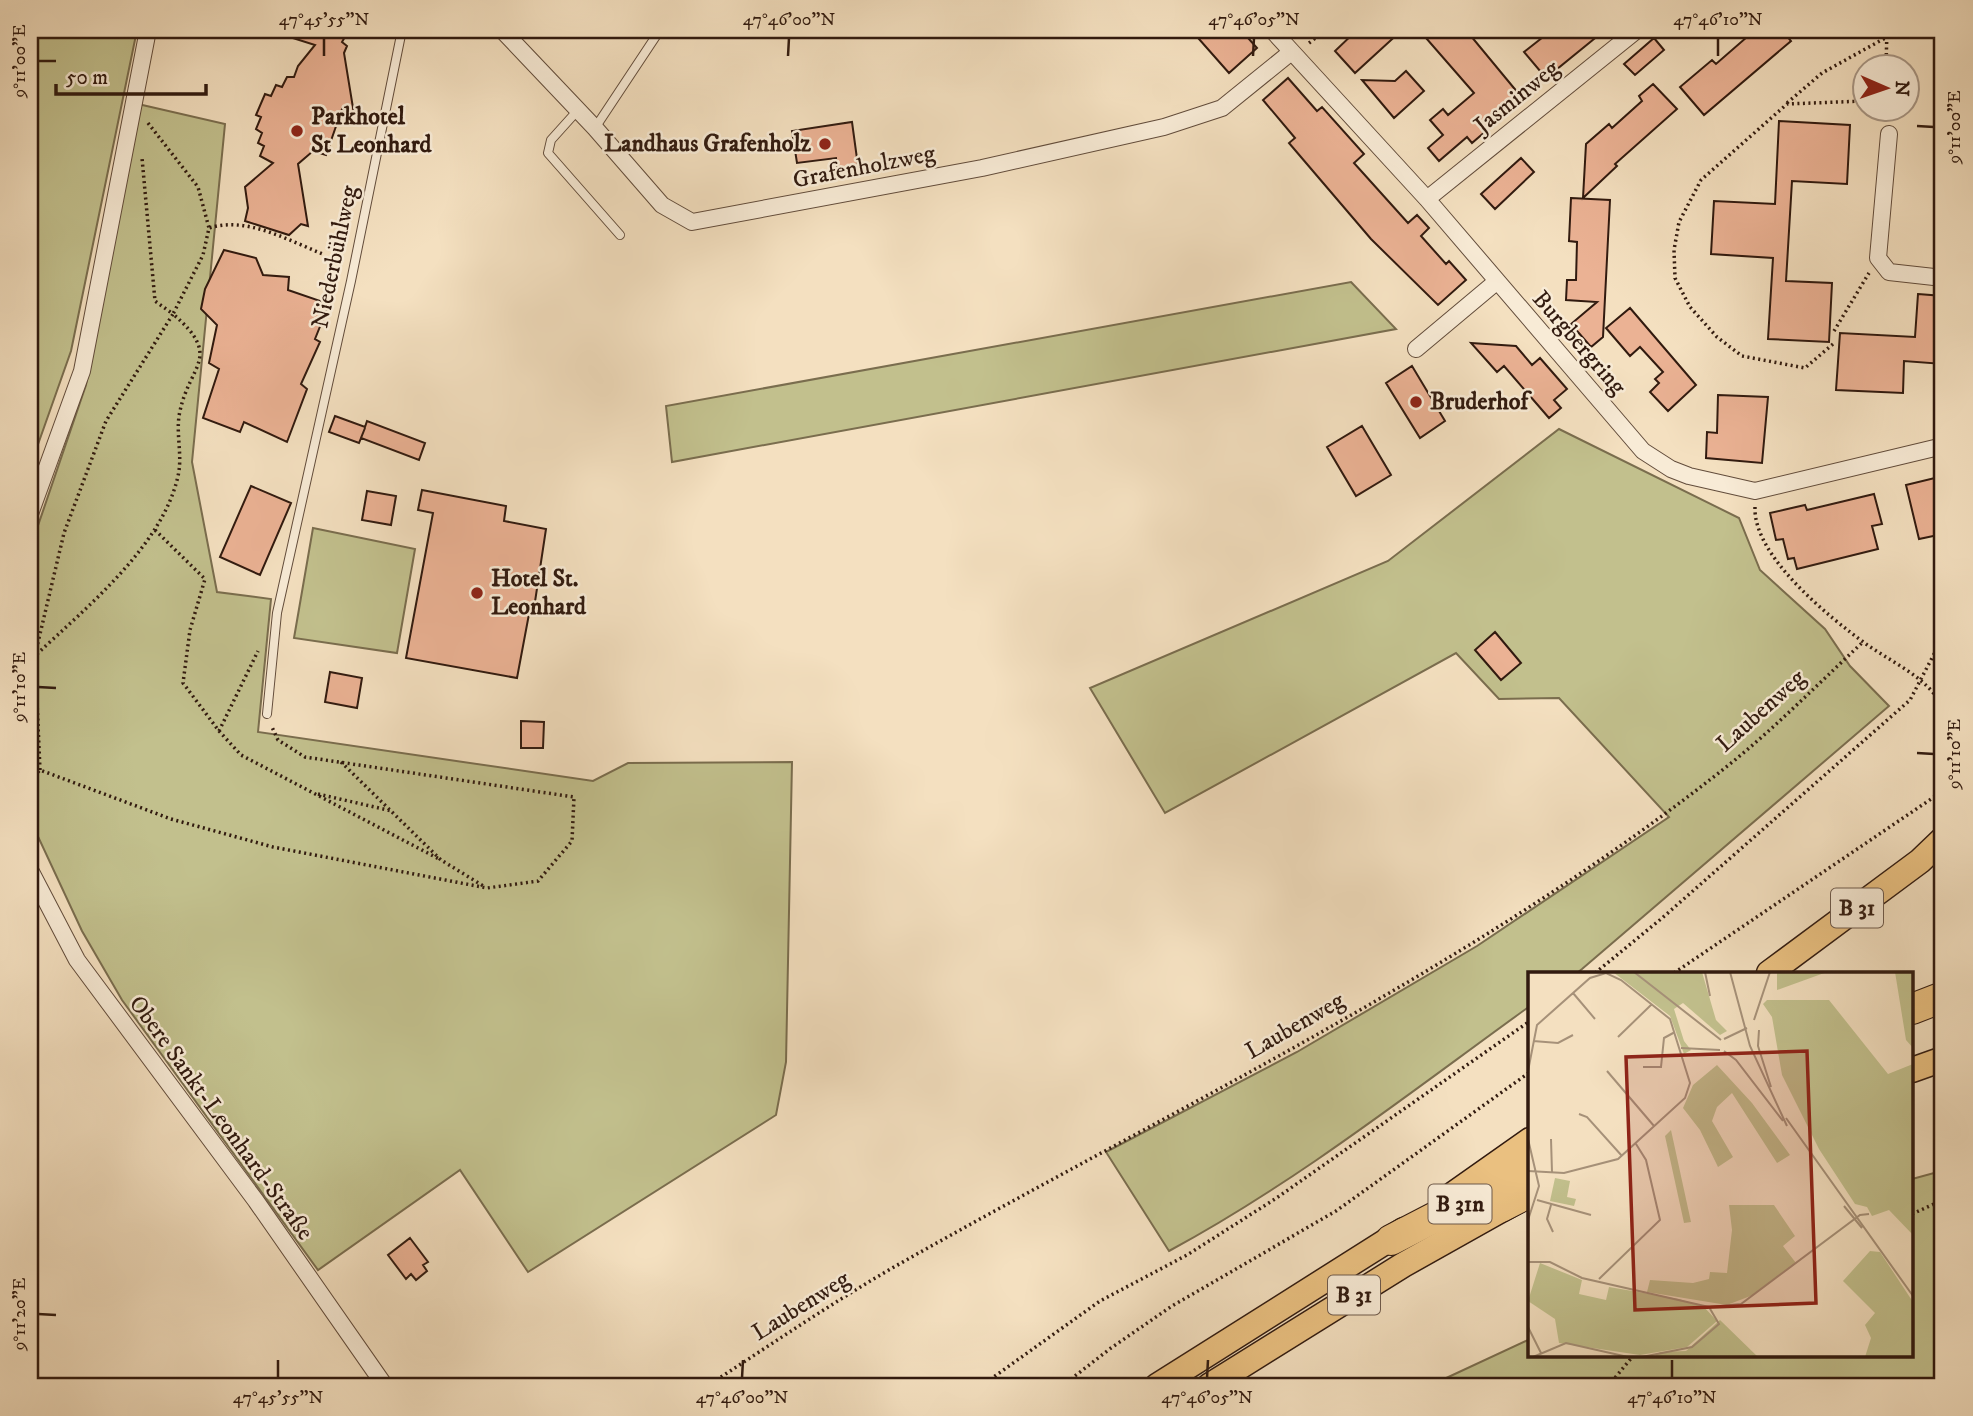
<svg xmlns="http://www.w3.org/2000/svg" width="1973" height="1416" font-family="'IM FELL DW Pica',serif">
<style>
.green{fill:#c2c08d;stroke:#7a6d4e;stroke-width:2}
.building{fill:#ebb294;stroke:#311a0f;stroke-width:2}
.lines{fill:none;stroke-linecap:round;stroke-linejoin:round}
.lane-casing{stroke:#624c3b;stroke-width:10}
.street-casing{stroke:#624c3b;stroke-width:18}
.primary-casing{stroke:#311a0f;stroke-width:27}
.highway-casing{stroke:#311a0f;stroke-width:32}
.path{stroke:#311a0f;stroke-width:3.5;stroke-dasharray:2 3.5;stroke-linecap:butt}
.lane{stroke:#f8ebd6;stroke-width:8}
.street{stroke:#f8ebd6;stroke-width:16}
.primary{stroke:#eac080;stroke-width:24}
.highway{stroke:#eac080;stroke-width:30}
.ticks{fill:none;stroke:#311a0f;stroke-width:2.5}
.poi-dot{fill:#8f2418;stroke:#f8ebd6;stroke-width:2.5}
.labels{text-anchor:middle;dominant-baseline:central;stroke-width:5;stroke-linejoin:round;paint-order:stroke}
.shield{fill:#f8ebd6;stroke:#6d594b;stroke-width:2}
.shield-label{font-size:23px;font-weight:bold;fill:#311a0f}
.street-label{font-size:24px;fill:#311a0f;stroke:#f8ebd6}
.poi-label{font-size:24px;font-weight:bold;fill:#311a0f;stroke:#f8ebd6;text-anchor:start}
.inset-road{fill:none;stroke:#a69179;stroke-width:2}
.view{fill:#8f2418;fill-opacity:0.15;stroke:#8f2418;stroke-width:3.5}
.inset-edge{fill:none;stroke:#311a0f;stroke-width:3.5}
.neatline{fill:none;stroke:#311a0f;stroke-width:2.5}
.ticks-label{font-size:18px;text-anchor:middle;fill:#311a0f}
</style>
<rect width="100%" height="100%" fill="#f4e0c0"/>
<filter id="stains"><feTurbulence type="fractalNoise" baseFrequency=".00286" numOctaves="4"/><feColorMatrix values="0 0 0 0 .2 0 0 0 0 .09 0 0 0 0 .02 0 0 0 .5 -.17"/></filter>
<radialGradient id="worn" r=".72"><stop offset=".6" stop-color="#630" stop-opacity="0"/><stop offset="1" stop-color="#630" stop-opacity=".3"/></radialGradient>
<path class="green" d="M30,30H137L71,351L30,467Z
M138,104L225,124L192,462L217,592L271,599L258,732L593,781L628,763L792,762L786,1062L776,1115L528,1272L460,1170L318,1270L122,1000L82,931L34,828L30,807V549L86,385Z
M1351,282L1396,329L672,462L666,406Z
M1559,429L1739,518L1760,570L1825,629L1850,666L1889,706L1582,969L1577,973H1530V1006C1412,1091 1297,1182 1169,1251L1106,1152L1297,1052L1477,946L1669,817L1559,698L1499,699L1456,653L1165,813L1090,688L1388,561Z
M313,528L415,549L397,653L294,638Z
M1934,1173H1943V1386H1429L1530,1339V1355H1912V1179Z"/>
<path class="building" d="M277,30H349L342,42L347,46L344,53L354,114L342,109L326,155L313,151L298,164L308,226L301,224L289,235L245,221L248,208L245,187L273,163L260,156L264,146L258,143L262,133L256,129L261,117L256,115L265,94L271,96L276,85L282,87L287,77H294L298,66L315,45L277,33Z
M1191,30H1241L1257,48L1229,73Z
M1357,30H1402L1355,73L1335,51Z
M1419,30H1466L1523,99L1472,143L1467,137L1439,161L1428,148L1443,135L1430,120L1443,109L1448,115L1474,93Z
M1552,30H1605L1546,78L1524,52Z
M1755,30H1782L1791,41L1704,115L1680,87L1712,60L1716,64Z
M1654,38L1664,50L1635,75L1624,64Z
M1406,71L1424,91L1394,118L1362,80L1395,81Z
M1288,78L1317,111L1322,107L1364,154L1354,163L1408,223L1417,215L1429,228L1421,236L1446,264L1449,261L1466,280L1438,305L1371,239L1289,143L1295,138L1263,100Z
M1653,84L1677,109L1615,164L1617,166L1583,198L1586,144L1609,124L1612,128L1642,101L1639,96Z
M1779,121L1850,125L1847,184L1792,181L1786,281L1832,283L1829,342L1768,339L1773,258L1711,254L1714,201L1775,204Z
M852,122L858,166L837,169L836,158L797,163L792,131Z
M1521,158L1534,172L1495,209L1481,194Z
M1571,198L1610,200L1603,337L1591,347L1571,324L1597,302L1566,300L1567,280H1576L1577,242L1569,241Z
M224,250L256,258L263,275L289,277L288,290L329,304L315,339L320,342L301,384L307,389L287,442L244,422L240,432L203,418L219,369L209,363L217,325L201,309L205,289Z
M1918,294L1943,296V364L1904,361L1903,393L1836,390L1840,333L1915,337Z
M1630,308L1696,385L1668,411L1650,392L1659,383L1655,379L1663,372L1640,347L1630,356L1606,328Z
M1471,343L1516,346L1532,365L1540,358L1567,389L1554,400L1561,408L1549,418L1504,366L1497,372Z
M1412,366L1445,421L1420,438L1386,383Z
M1718,395L1768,397L1762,463L1706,458L1707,432L1717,433Z
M335,416L365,427L367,421L425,443L419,460L361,438L365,428L359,443L329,432Z
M1362,426L1391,475L1356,496L1327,447Z
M1943,476V534L1919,539L1906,485Z
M251,486L291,503L260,575L220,557Z
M422,490L506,506L504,521L546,529L533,615L529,614L517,678L406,658L433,513L418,510Z
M367,491L396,496L391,525L362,520Z
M1874,494L1882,524L1872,526L1878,549L1797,569L1794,558L1788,559L1783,539L1776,540L1770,513L1805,505L1807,510Z
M1495,632L1521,663L1501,680L1475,650Z
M330,672L362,678L357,708L325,702Z
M521,721L544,722L543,748H521Z
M410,1238L428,1262L423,1265L427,1271L416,1280L411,1274L406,1279L388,1255Z"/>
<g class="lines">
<defs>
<path id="lane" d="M578,110L551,140L548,153L620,235
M595,128L656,36L657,30
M267,714L277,613L351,281L402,30"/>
<path id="street" d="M502,30L595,128L662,205L692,222L982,168L1164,127L1222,108L1290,53
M1272,30L1427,199L1643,451L1671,469L1689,476L1755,491L1943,446
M1889,134L1878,258L1889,272L1943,278
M1427,199L1637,30
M1416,349L1496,282
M30,514L82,371L148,30
M30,870L77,960L256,1201L385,1386"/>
<path id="primary" d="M1769,973L1920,861L1943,839
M1912,1070L1943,1059
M1442,1202L1530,1140
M1157,1386L1404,1230
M1209,1386L1403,1265L1517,1201"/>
<path id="highway" d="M1912,1009L1943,997
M1501,1207L1530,1192
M1391,1240L1530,1168"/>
</defs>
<use href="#lane" class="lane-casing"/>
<use href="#street" class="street-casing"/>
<use href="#primary" class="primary-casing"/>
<use href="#highway" class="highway-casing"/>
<path class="path" d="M1309,43L1326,30
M1886,66L1887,30
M1787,103L1822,73L1887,37
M1885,108L1887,118
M148,123L198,187L209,228
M1834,331L1869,273
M1833,344L1805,368L1742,356L1717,337L1690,307L1675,278L1674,250L1679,222L1701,180L1787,104L1864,101
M1755,507C1753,556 1829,617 1866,644C1887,659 1919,674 1935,695C1938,700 1941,708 1943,714
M155,530L205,579L190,630L183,683L219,731L241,755L441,860
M37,654C87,607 163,545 178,476C183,455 175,432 180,411C190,364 223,357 173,314L203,255L209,228C247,216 287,240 323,254
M219,731L258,651
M341,762L441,860L485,887
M40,770L35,655L64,533L106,421L173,314L155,301L142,158
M30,780L40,770L171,819L273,847L487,888L538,881L572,841L574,797L305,757L278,740L271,725
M318,794L392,811
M1595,973L1661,919L1910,700L1943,637
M1674,973L1937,795L1943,784
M1912,1214L1943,1200
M707,1386C769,1346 830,1304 894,1267C1176,1107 1475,967 1730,764C1777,726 1819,683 1863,642
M981,1386L1100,1301L1187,1255L1275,1199L1530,1021
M1062,1386L1111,1348L1172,1306L1336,1211L1530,1072
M1608,1386L1634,1355"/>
<use href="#lane" class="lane"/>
<use href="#street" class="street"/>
<use href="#primary" class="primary"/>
<use href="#highway" class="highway"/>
</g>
<path class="ticks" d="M324,56V38M788,56L789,38M1253,56L1254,38M1718,56V38M38,61H56M1917,126L1934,127M38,687L56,688M1917,753L1934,754M38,1314L56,1315M278,1378V1360M742,1378L743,1360M1207,1378L1208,1360M1672,1378V1360"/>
<g class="poi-dot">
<circle cx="297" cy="131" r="7"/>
<circle cx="825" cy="144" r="7"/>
<circle cx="1416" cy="402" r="7"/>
<circle cx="477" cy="593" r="7"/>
</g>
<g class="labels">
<g class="shield">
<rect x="1831" y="888.5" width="52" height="39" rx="5"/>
<rect x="1428.5" y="1184.5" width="63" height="39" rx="5"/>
<rect x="1328" y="1275.5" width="52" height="39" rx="5"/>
</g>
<g class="shield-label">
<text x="1857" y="908">B 31</text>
<text x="1460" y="1204">B 31n</text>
<text x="1354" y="1295">B 31</text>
</g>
<g class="street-label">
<text transform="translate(1517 97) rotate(-39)">Jasminweg</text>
<text transform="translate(864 167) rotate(-11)">Grafenholzweg</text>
<text transform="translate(335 257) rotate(-78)">Niederbühlweg</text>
<text transform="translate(1579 343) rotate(49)">Burgbergring</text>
<text transform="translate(1761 711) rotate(-42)">Laubenweg</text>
<text transform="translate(1295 1026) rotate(-30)">Laubenweg</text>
<text transform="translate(221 1118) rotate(54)">Obere Sankt-Leonhard-Straße</text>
<text transform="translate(801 1306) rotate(-32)">Laubenweg</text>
</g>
<g class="poi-label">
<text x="311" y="117">Parkhotel<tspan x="311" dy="28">St Leonhard</tspan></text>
<text x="811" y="144" text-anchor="end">Landhaus Grafenholz</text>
<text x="1430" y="402">Bruderhof</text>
<text x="491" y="579">Hotel St.<tspan x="491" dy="28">Leonhard</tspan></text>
</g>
</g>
<g transform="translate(1528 972)">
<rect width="385" height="385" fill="#f4e0c0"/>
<path d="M85,0H174L188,48L199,59L192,63L155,31L146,37L156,69L163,78L156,82L142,44ZM249,0H299L249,18ZM367,0H385V76L378,68ZM239,28H301L360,102L385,92V263L361,238L344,244L339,235L327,232L291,177L254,103L244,45L235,32ZM189,93L224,131L262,183L249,191L204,121L189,135L184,149L205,185L190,195L172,158L155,136L165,113ZM143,158L163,250L156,251L137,164ZM27,206L42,209L39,225L48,227L46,234L22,229ZM201,233H246L267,264L255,274L268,291L225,323L199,333L119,320L122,308L165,311L181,307L182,300L199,301L204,258ZM342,279L352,280L385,330V385H337L343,366L337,353L347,341L315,309ZM12,291L54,308L51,322L78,328L81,315L151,327L176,335L189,349L159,375L112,383L31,371L27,347L0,329ZM192,348L230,385H126L132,380L158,379Z" fill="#c2c08d"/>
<path class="inset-road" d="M106,0L193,68M177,0L182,24M202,0L222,74L259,154M45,21L67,47M226,48L242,0M231,58L230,74L243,115M90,65L124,32M196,67L219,56M5,69L30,71L45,63M153,76L192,78M196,79L208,88L255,149M115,95H133L136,66L147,60M0,99L9,53L62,6L78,1L93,8L142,47L162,111L157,126L90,187L36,201L0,199M79,99L126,154M51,142L59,145L94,184M258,146L385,324M0,167L11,214L0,248M23,167L24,200M9,228L63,243M23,233L19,247L25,260M316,234L334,256M0,290H22L54,306L181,335L213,332L332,243L341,242M71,307L132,248L118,188L108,172M0,355L13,381M5,385L38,371L100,385M114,385L164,375L191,352L181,335"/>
<path class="view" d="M279,79L288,331L107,338L98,85Z"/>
<rect width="385" height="385" class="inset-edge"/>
</g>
<rect width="1973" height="1416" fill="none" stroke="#f4e0c0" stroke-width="77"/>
<g transform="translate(1886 88) rotate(92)"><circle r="33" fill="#f8ebd6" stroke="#a89786" stroke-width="2"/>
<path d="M0-5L12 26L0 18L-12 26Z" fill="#8f2418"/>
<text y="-10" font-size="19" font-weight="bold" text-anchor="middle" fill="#311a0f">N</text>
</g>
<path d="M56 84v10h150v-10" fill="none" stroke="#311a0f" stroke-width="3.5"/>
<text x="66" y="84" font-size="21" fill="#311a0f" stroke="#f8ebd6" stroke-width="5" paint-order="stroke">50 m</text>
<rect x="38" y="38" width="1896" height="1340" class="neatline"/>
<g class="ticks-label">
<text x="324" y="25">47°45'55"N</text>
<text x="789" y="25">47°46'00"N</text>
<text x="1254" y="25">47°46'05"N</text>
<text x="1718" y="25">47°46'10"N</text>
<text transform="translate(19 61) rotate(-90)" y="6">9°11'00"E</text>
<text transform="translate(1954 127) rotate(-90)" y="6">9°11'00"E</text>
<text transform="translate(19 687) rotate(-90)" y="6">9°11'10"E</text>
<text transform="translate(1954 754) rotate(-90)" y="6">9°11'10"E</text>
<text transform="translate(19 1314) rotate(-90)" y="6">9°11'20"E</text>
<text x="278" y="1403">47°45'55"N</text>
<text x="742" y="1403">47°46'00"N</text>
<text x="1207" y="1403">47°46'05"N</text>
<text x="1672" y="1403">47°46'10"N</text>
</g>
<rect width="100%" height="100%" filter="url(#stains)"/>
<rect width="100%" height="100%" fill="url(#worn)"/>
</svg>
